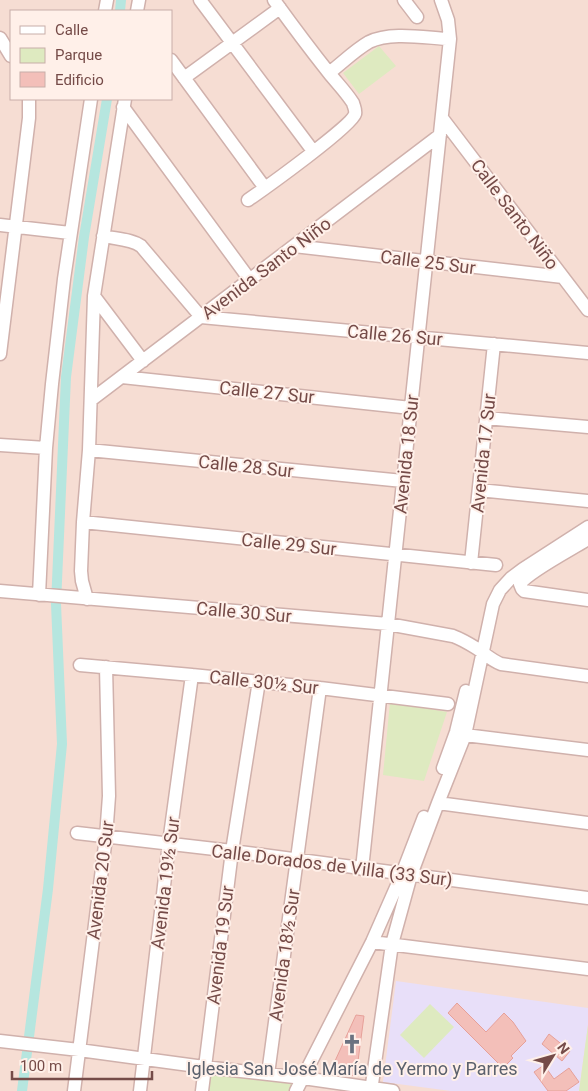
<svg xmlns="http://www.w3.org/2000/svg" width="588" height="1091" font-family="Roboto,sans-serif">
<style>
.residential{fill:#f6ddd3;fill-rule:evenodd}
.education{fill:#e8dff9}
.green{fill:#deeac0}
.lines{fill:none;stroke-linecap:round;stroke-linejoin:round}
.canal{stroke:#b6e6df;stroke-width:10}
.building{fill:#f3bfb9;stroke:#e6a099}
.minor-casing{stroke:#d0b1ac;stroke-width:15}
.minor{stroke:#fff;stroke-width:12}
.labels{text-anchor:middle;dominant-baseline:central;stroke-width:4;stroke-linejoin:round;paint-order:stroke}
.street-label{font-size:18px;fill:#754b48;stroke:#fff0e9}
.worship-label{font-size:18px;fill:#5b616d;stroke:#fff0e9}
</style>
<rect width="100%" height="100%" fill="#fdebe2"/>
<path class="residential" d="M0,0H588V1091H0ZM11,11H171V99H11Z"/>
<path class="education" d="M396,981L588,1008V1025L579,1091H451L383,1082Z"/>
<path class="green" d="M379,46L396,66L359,94L343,73Z
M390,702L447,712L424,781L383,775Z
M430,1004L454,1027L424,1058L400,1035Z
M588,1025V1091H579Z
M211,1074L297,1084L294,1091H209Z"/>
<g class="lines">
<path class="canal" d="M120,11L121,0
M22,1091L48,889L62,744L56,604L66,377L84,237L107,99"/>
</g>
<path class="building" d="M457,1003L486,1032L504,1013L513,1022L526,1041L511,1056L513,1058L503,1068L448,1013Z
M356,1015L364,1016L356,1076L330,1072Z
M549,1034L570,1051L562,1061L542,1044Z
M544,1065L554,1079L569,1068L579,1082L566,1091H548L534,1072Z"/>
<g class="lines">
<defs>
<path id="minor" d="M200,0L313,151
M404,0L417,17
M105,11L107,0
M137,11L139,0
M0,38L11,56
M171,60L265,188
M329,73C342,63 355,50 369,42C391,31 426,38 450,39
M184,78L280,8
M123,107L250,280
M442,118L588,310
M248,200C264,189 352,126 355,114C356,110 354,107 353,103C346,92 337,83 329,73C310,49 292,25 274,0
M0,225L70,233
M103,236C116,239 131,239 141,246L201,317L588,353
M294,246L563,277
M94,296L143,361
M0,354L29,118V99
M122,377L411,408
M91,400L440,135
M486,418L588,427
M0,445L46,448
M89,450L403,481
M479,490L588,501
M83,522L496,565
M588,539C574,548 528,572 520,584L522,589L524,591L588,600
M471,563L494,344
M0,591L388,624L453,636C461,639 468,643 476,648C484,653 491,660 501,664L588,676
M39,595L46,448L52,384L64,279L91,99
M87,599L82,581L81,571L83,522L89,450L94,296L125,99
M80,665L192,675L320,688L448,704
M465,735L588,750
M443,768L456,732L466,691
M438,803L588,823
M77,833L232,851L588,898
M362,869L450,39L448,20L441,0
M372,942L588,969
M0,1041L79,1050L204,1067L303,1078L393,1091
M268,1074L320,688
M74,1091L106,837L109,796L106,667
M140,1091L169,843L192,675
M202,1091L232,851L259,681
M296,1091L372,942L402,874L424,817
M371,1091L392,944L411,875L438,803L465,735L493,604L500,590L511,578L523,569L588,527"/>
</defs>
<use href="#minor" class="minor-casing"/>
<use href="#minor" class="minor"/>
</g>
<defs>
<symbol id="church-bare" viewBox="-9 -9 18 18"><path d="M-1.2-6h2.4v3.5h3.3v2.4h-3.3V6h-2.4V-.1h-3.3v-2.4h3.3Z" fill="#6b7280" stroke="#fff0e9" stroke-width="2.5" paint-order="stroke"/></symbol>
</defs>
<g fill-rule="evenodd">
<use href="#church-bare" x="338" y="1030" width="28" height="28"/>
</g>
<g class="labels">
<g class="street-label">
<text transform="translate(515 214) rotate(53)">Calle Santo Niño</text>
<text transform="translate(428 262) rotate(7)">Calle 25 Sur</text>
<text transform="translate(266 268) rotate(-37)">Avenida Santo Niño</text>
<text transform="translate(395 335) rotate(5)">Calle 26 Sur</text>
<text transform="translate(267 392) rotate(6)">Calle 27 Sur</text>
<text transform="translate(483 453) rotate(-84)">Avenida 17 Sur</text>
<text transform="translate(406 454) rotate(-84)">Avenida 18 Sur</text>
<text transform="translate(246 466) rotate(6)">Calle 28 Sur</text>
<text transform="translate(289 544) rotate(6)">Calle 29 Sur</text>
<text transform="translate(244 612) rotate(5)">Calle 30 Sur</text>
<text transform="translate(264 682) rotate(6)">Calle 30½ Sur</text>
<text transform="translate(332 865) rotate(7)">Calle Dorados de Villa (33 Sur)</text>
<text transform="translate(100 880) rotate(-83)">Avenida 20 Sur</text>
<text transform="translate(165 883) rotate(-83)">Avenida 19½ Sur</text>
<text transform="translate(220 945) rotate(-83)">Avenida 19 Sur</text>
<text transform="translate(284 955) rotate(-82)">Avenida 18½ Sur</text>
</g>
<g class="worship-label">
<text x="352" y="1068">Iglesia San José María de Yermo y Parres</text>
</g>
</g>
<rect x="10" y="10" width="162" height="90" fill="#fff0e9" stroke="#c8aea9"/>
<rect x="20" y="26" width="25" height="8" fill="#ffffff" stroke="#c8aea9"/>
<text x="55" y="35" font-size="15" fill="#754b48">Calle</text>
<rect x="20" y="48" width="25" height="15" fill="#deeac0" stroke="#c8aea9"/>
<text x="55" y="60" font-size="15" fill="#754b48">Parque</text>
<rect x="20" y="72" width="25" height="15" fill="#f3bfb9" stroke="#c8aea9"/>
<text x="55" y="85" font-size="15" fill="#754b48">Edificio</text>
<g transform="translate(553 1056) rotate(53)" stroke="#fff0e9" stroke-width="4" paint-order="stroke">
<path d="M0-4L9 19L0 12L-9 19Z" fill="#754b48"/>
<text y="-8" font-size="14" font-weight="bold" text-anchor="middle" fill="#754b48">N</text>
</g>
<path d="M12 1071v8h140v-8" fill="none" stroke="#754b48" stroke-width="2.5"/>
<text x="20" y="1071" font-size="15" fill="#754b48" stroke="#fff0e9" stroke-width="4" paint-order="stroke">100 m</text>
</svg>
